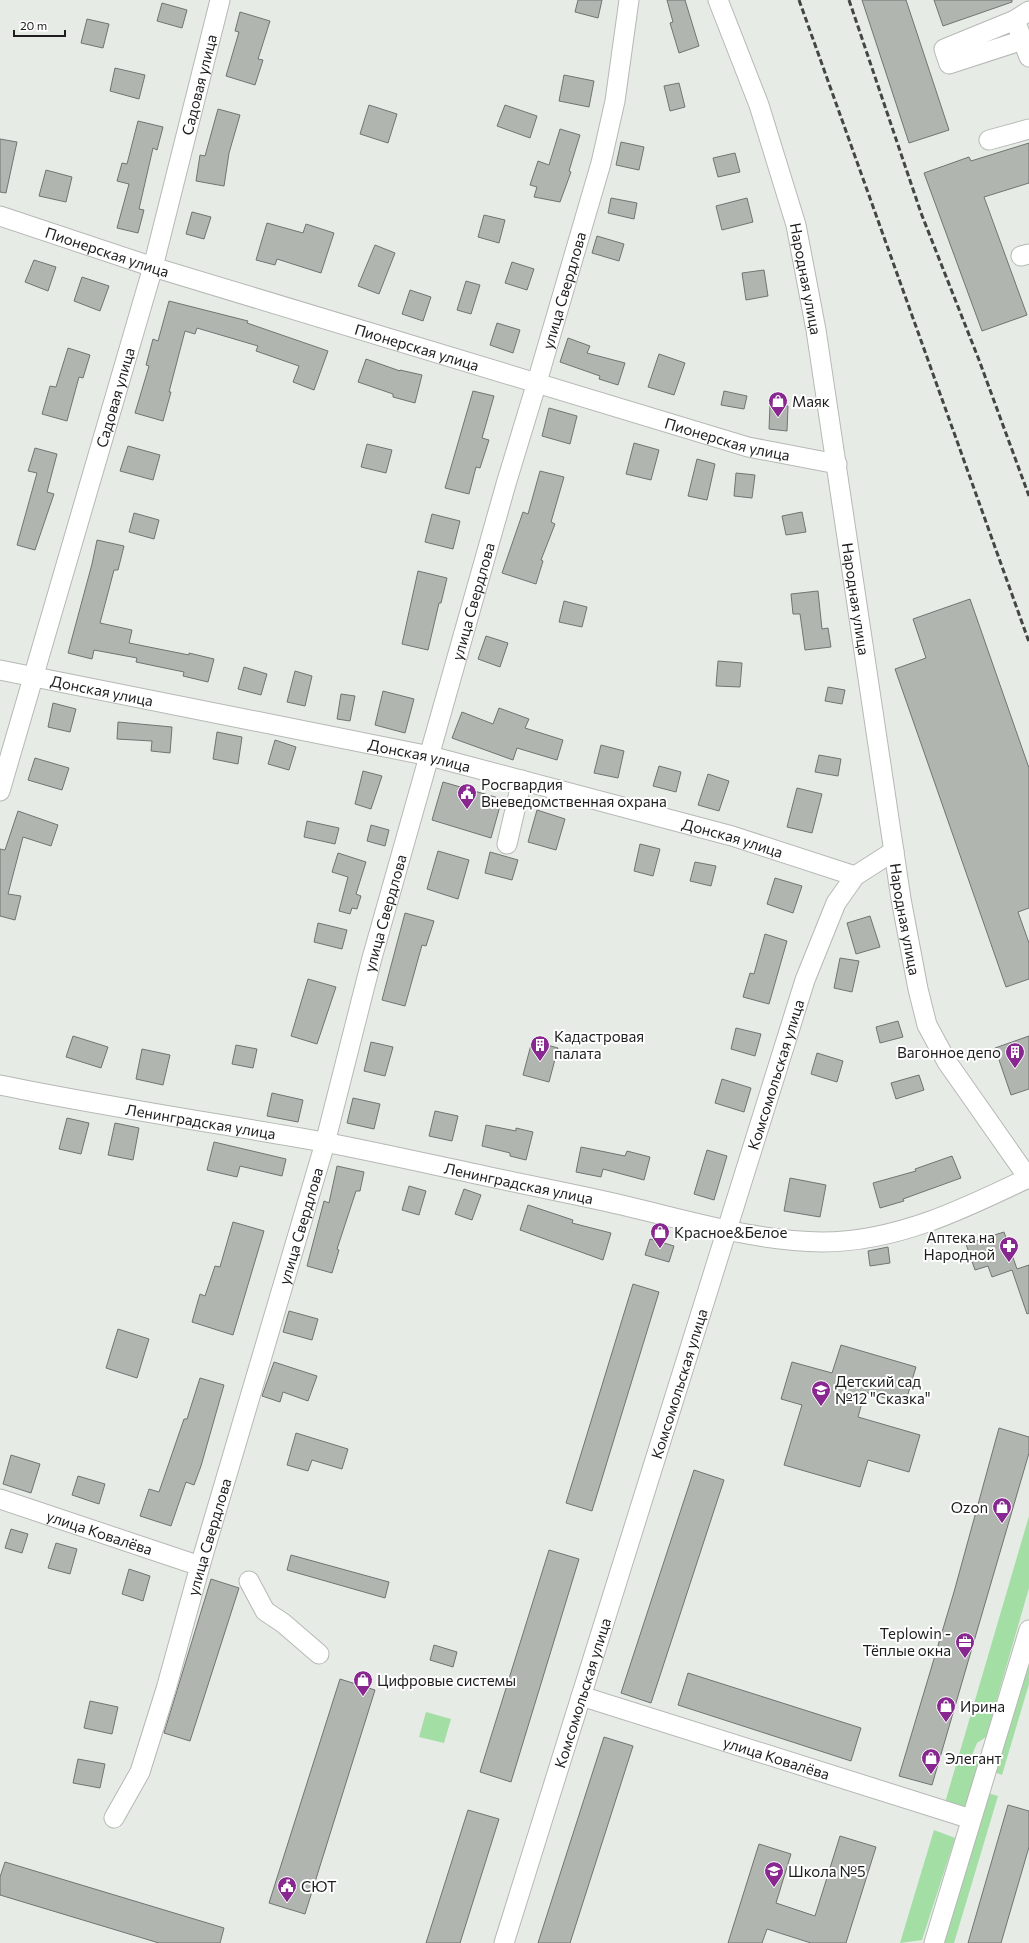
<svg xmlns="http://www.w3.org/2000/svg" width="1029" height="1943" font-family="Commissioner,sans-serif">
<style>
.green{fill:#a3dea4}
.building{fill:#b0b5b0;stroke:#717571}
.lines{fill:none;stroke-linecap:round;stroke-linejoin:round}
.minor-casing{stroke:#b5b9b4;stroke-width:21}
.minor{stroke:#fff;stroke-width:19}
.rail{stroke:#444644;stroke-width:3;stroke-dasharray:6 3;stroke-linecap:butt}
.labels{text-anchor:middle;dominant-baseline:central;stroke-width:4;stroke-linejoin:round;paint-order:stroke}
.street-label{font-size:15px;fill:#1d1e1d;stroke:#fff}
.poi-label{font-size:15px;fill:#1d1e1d;stroke:#fff;text-anchor:start}
</style>
<rect width="100%" height="100%" fill="#e6ebe6"/>
<path class="green" d="M1029,1516V1588L986,1737L977,1743L972,1755L980,1767L967,1806L957,1811L944,1806Z
M1029,1651V1684L1002,1775L994,1772Z
M426,1712L451,1719L444,1743L419,1737Z
M984,1792L998,1796L954,1943H940Z
M934,1830L955,1838L922,1940L900,1943Z"/>
<path class="building" d="M578,0H602L598,18L575,12Z
M667,0H685L699,46L679,53L670,23L673,22Z
M862,0H906L949,130L909,143Z
M934,0H1012V2L943,26Z
M162,3L187,10L182,28L157,21Z
M240,12L270,21L258,59L263,60L255,85L226,76L239,32L235,31Z
M87,19L109,24L103,48L81,43Z
M115,68L145,75L139,99L110,91Z
M564,75L594,81L589,107L559,101Z
M679,83L685,107L670,111L664,86Z
M369,105L397,114L388,143L360,134Z
M505,105L537,116L530,138L497,126Z
M218,109L240,115L229,153L224,186L196,181L200,155L205,156Z
M138,121L163,127L157,150L153,148L139,209L144,210L138,233L117,228L129,184L117,181L122,163L127,164Z
M560,129L580,135L569,171L571,172L560,202L534,197L537,187L530,185L538,161L549,165Z
M0,139L17,142L6,193L0,192Z
M621,142L644,147L639,170L616,165Z
M1029,143V183L984,197L1027,315L982,331L924,173L969,157L971,161Z
M735,153L740,172L718,177L713,158Z
M46,170L72,177L66,202L39,196Z
M611,198L637,203L634,219L608,213Z
M747,198L753,222L722,230L716,206Z
M192,212L211,217L204,239L186,234Z
M484,215L505,220L499,243L478,237Z
M267,223L303,233L306,224L334,233L321,273L277,259L275,265L256,260Z
M597,236L624,244L619,261L592,253Z
M375,245L395,253L379,294L358,286Z
M34,260L56,267L48,291L25,282Z
M512,262L534,269L527,290L505,283Z
M764,270L768,296L746,300L742,273Z
M82,277L109,286L100,311L74,301Z
M466,281L480,285L471,314L457,310Z
M410,290L431,297L423,321L402,314Z
M169,301L248,321L247,323L328,351L314,390L293,382L299,366L256,351L258,346L197,328L195,334L185,331L169,392H171L163,421L135,413L149,366L146,365L153,339L158,341Z
M497,323L520,330L513,353L490,345Z
M568,338L590,346L587,353L625,363L618,385L599,379L600,376L560,362Z
M68,348L90,355L83,378L79,377L67,421L42,414L50,386L56,387Z
M659,354L685,363L674,395L648,387Z
M366,359L400,371V370L422,375L415,403L393,397V394L358,382Z
M473,391L494,396L482,438L489,440L480,468L476,467L469,494L445,488Z
M724,391L747,396L744,409L721,405Z
M770,405L788,406L787,431L769,429Z
M549,408L577,416L570,444L542,436Z
M634,443L659,450L651,480L626,474Z
M367,444L392,450L386,473L361,467Z
M128,446L160,455L153,480L120,471Z
M35,448L57,454L47,492L54,494L35,550L17,545L37,473L28,471Z
M697,459L715,464L707,500L688,496Z
M540,471L564,477L551,522L555,524L541,560L543,561L536,584L502,573L523,512L528,514Z
M736,473L755,475L752,498L734,496Z
M802,512L806,532L786,535L782,516Z
M134,513L159,520L154,539L129,532Z
M432,514L460,521L453,549L425,542Z
M97,540L124,546L118,570H114L100,623L132,630L129,643L189,655V653L214,659L208,682L183,676L184,672L136,662L137,658L94,650L92,659L68,653L92,564Z
M418,571L447,578L441,603H439L428,650L402,644Z
M818,591L822,629L828,628L831,647L805,650L800,614H793L791,594Z
M970,599L1029,768V908L1018,912L1029,943V979L1006,987L895,669L926,658L913,619Z
M564,601L587,607L582,627L559,622Z
M486,636L508,643L500,667L478,659Z
M718,661L742,663L740,687L716,686Z
M244,667L267,674L261,695L238,689Z
M295,671L312,676L305,706L287,702Z
M828,687L845,690L842,704L825,701Z
M383,691L414,699L405,733L375,725Z
M341,694L355,696L350,721L337,719Z
M53,703L76,709L70,732L48,727Z
M499,708L529,719L525,728L563,740L557,760L517,748L513,760L452,738L462,712L493,724Z
M118,722L172,727L170,753L151,751L152,741L117,739Z
M217,732L242,737L238,764L213,759Z
M275,740L296,747L289,770L268,764Z
M601,745L624,751L618,778L594,773Z
M819,755L841,759L838,776L815,772Z
M35,758L69,768L62,790L28,780Z
M659,766L681,772L676,792L653,786Z
M363,771L382,776L371,809L355,804Z
M708,774L729,781L719,811L698,805Z
M443,782L502,799L491,838L432,820Z
M797,788L822,794L812,833L787,827Z
M537,810L565,819L556,850L528,842Z
M18,811L58,825L51,846L23,837L8,894L21,896L15,920L0,916V849L5,850Z
M307,821L339,828L335,844L304,837Z
M371,825L389,830L385,846L367,841Z
M640,844L660,849L653,876L634,871Z
M438,851L469,860L458,899L427,889Z
M490,852L518,860L512,880L485,873Z
M338,853L366,862L356,894L361,896L357,909L352,908L350,914L339,911L348,877L332,872Z
M695,862L716,866L711,886L690,881Z
M775,878L802,886L793,913L767,904Z
M405,913L434,921L426,946L422,945L405,1006L382,1000Z
M870,916L880,947L856,954L847,923Z
M318,923L347,930L342,949L314,942Z
M765,934L787,941L769,1004L743,997L750,973L754,974Z
M840,958L859,961L852,992L834,988Z
M308,979L336,987L317,1044L291,1036Z
M898,1021L903,1037L880,1043L876,1027Z
M736,1028L761,1034L755,1056L731,1049Z
M73,1036L108,1047L101,1068L66,1057Z
M1029,1036V1089L1011,1095L995,1048Z
M532,1041L558,1048L549,1082L523,1075Z
M371,1042L393,1047L385,1076L364,1071Z
M236,1045L257,1049L253,1068L232,1064Z
M142,1049L170,1055L163,1085L136,1079Z
M817,1053L843,1061L837,1082L811,1074Z
M919,1075L924,1090L896,1099L891,1083Z
M722,1079L751,1088L744,1112L715,1103Z
M272,1093L303,1100L298,1122L267,1116Z
M353,1098L380,1104L374,1129L347,1123Z
M435,1111L458,1116L452,1141L429,1136Z
M67,1118L89,1123L81,1154L59,1149Z
M115,1123L139,1128L133,1160L108,1155Z
M486,1125L516,1131V1128L533,1132L526,1160L510,1156V1153L482,1146Z
M214,1142L286,1159L282,1176L240,1166L237,1177L207,1170Z
M581,1147L625,1156L627,1151L650,1157L644,1180L603,1169L601,1177L576,1172Z
M707,1150L727,1156L714,1200L694,1194Z
M952,1156L961,1178L903,1199L904,1201L880,1208L873,1183L916,1171L915,1169Z
M337,1166L364,1172L360,1191H356L337,1249L339,1250L332,1273L307,1266L324,1201L329,1203Z
M790,1178L826,1185L820,1217L784,1211Z
M409,1186L426,1191L419,1215L402,1210Z
M464,1189L481,1195L472,1220L455,1214Z
M528,1205L573,1220L572,1223L611,1233L603,1260L520,1230Z
M233,1222L264,1231L233,1335L192,1322L200,1294L205,1296L215,1266L220,1267Z
M1004,1232L1017,1269L1029,1265V1313L1027,1314L1012,1270L992,1277L988,1266L975,1270L966,1244Z
M650,1239L674,1246L669,1262L645,1255Z
M888,1247L890,1263L870,1266L868,1251Z
M633,1284L659,1292L592,1511L566,1503Z
M289,1311L318,1319L312,1340L283,1332Z
M118,1329L149,1339L137,1378L106,1368Z
M841,1345L916,1367L905,1404L865,1392L858,1417L920,1435L909,1472L868,1460L860,1487L784,1465L802,1405L781,1399L792,1362L832,1373Z
M274,1362L317,1376L308,1401L283,1392L280,1402L262,1396Z
M200,1378L224,1385L201,1466L194,1485L186,1482L171,1526L140,1516L149,1489L159,1492L184,1419H187Z
M999,1428L1029,1437V1453L932,1785L899,1776L954,1592Z
M296,1433L348,1449L342,1469L312,1460L308,1471L287,1465Z
M11,1455L40,1464L31,1493L3,1484Z
M694,1470L724,1480L651,1703L621,1693Z
M78,1476L105,1484L99,1504L72,1495Z
M11,1529L28,1534L22,1553L5,1548Z
M56,1543L77,1549L70,1574L48,1568Z
M549,1550L579,1559L511,1782L480,1772Z
M291,1555L389,1582L385,1598L287,1570Z
M129,1569L150,1576L143,1601L122,1594Z
M211,1579L239,1588L190,1741L164,1733Z
M434,1645L457,1652L453,1667L430,1660Z
M688,1673L861,1728L851,1761L678,1705Z
M340,1679L375,1690L305,1914L269,1903Z
M90,1701L118,1707L112,1734L84,1728Z
M604,1737L633,1746L570,1943H538Z
M78,1759L105,1764L100,1788L73,1783Z
M1008,1805L1029,1811V1847L1001,1943H968Z
M468,1810L499,1819L460,1943H426Z
M840,1836L876,1847L846,1943H811L767,1929L762,1943H728L759,1844L791,1854L776,1903L815,1916Z
M5,1862L224,1928L220,1943H159L0,1895V1877Z"/>
<g class="lines">
<defs>
<g id="minor">
<path id="s1" d="M718,0L759,105L796,225L816,330L901,899L918,989L927,1025L947,1062L1029,1179"/>
<path d="M1029,11L1015,20L1029,57"/>
<path d="M1015,20L944,49L949,64L1023,40"/>
<path d="M989,140L1029,129"/>
<path id="s2" d="M0,216L153,267L748,447L837,464"/>
<path d="M1021,256L1029,254"/>
<path id="s3" d="M0,670L430,756L732,836L855,876"/>
<path id="s4" d="M0,791L153,267L220,0"/>
<path d="M507,844L522,780"/>
<path id="s5" d="M0,1085C107,1107 216,1123 324,1142C381,1153 438,1166 495,1178C540,1188 585,1196 630,1207C693,1222 757,1241 822,1242C896,1242 964,1209 1028,1178"/>
<path id="s6" d="M0,1499L200,1566"/>
<path d="M249,1581L265,1611L283,1623L319,1654"/>
<path id="s7" d="M581,1696L971,1819"/>
<path id="s8" d="M114,1818L140,1772L166,1689L200,1566L325,1143L372,958L506,484L537,382L601,163L615,101L629,0"/>
<path id="s9" d="M504,1943L805,980L836,903L855,876L894,851"/>
<path d="M934,1943L1029,1630"/>
</g>
</defs>
<use href="#minor" class="minor-casing"/>
<use href="#minor" class="minor"/>
<path class="rail" d="M799,0L1029,642
M849,0L921,213L979,360L1029,496"/>
</g>
<defs>
<symbol id="shop-pin" viewBox="-11 -11 22 30"><path d="M0 17L-7.5 6A9.5 9.5 0 1 1 7.5 6Z" fill="#892790" stroke="#fff"/><path d="M-5-2.5h2.3a2.7 3.5 0 0 1 5.4 0H5L5.5 6h-11ZM-1.5-2.5h3a1.5 2.3 0 0 0-3 0Z" fill="#fff"/></symbol>
<symbol id="civic-pin" viewBox="-11 -11 22 30"><path d="M0 17L-7.5 6A9.5 9.5 0 1 1 7.5 6Z" fill="#892790" stroke="#fff"/><path d="M-.6-6.5H3V-4.5H.6V-3L4-1V1h2V6H-6V1h2V-1L-.6-3ZM-1.2 2.5V6h2.4V2.5Z" fill="#fff"/></symbol>
<symbol id="building-pin" viewBox="-11 -11 22 30"><path d="M0 17L-7.5 6A9.5 9.5 0 1 1 7.5 6Z" fill="#892790" stroke="#fff"/><path d="M-4-6H4V6H1V3H-1V6H-4ZM-2.5-4.3h1.7v1.8h-1.7ZM.8-4.3h1.7v1.8H.8ZM-2.5-1h1.7V.8h-1.7ZM.8-1h1.7V.8H.8Z" fill="#fff"/></symbol>
<symbol id="pharmacy-pin" viewBox="-11 -11 22 30"><path d="M0 17L-7.5 6A9.5 9.5 0 1 1 7.5 6Z" fill="#892790" stroke="#fff"/><path d="M-2-6h4v4h4v4h-4v4h-4v-4h-4v-4h4Z" fill="#fff"/></symbol>
<symbol id="school-pin" viewBox="-11 -11 22 30"><path d="M0 17L-7.5 6A9.5 9.5 0 1 1 7.5 6Z" fill="#892790" stroke="#fff"/><path d="M0-5L7-2L0 1L-7-2ZM-4 1L0 2.5L4 1V4Q0 6-4 4Z" fill="#fff"/></symbol>
<symbol id="office-pin" viewBox="-11 -11 22 30"><path d="M0 17L-7.5 6A9.5 9.5 0 1 1 7.5 6Z" fill="#892790" stroke="#fff"/><path d="M-6-3h4V-5.5h4V-3h4V5H-6ZM-1-4.5V-3h2v-1.5ZM-6 0V1H6V0Z" fill="#fff"/></symbol>
</defs>
<g fill-rule="evenodd">
<use href="#shop-pin" x="767" y="390" width="22" height="30"/>
<use href="#civic-pin" x="456" y="782" width="22" height="30"/>
<use href="#building-pin" x="529" y="1034" width="22" height="30"/>
<use href="#building-pin" x="1004" y="1041" width="22" height="30"/>
<use href="#shop-pin" x="649" y="1221" width="22" height="30"/>
<use href="#pharmacy-pin" x="998" y="1235" width="22" height="30"/>
<use href="#school-pin" x="810" y="1379" width="22" height="30"/>
<use href="#shop-pin" x="991" y="1496" width="22" height="30"/>
<use href="#office-pin" x="954" y="1631" width="22" height="30"/>
<use href="#shop-pin" x="352" y="1669" width="22" height="30"/>
<use href="#shop-pin" x="935" y="1695" width="22" height="30"/>
<use href="#shop-pin" x="920" y="1747" width="22" height="30"/>
<use href="#school-pin" x="763" y="1860" width="22" height="30"/>
<use href="#civic-pin" x="276" y="1875" width="22" height="30"/>
</g>
<g class="labels">
<g class="street-label">
<text stroke="none"><textPath href="#s4" startOffset="734">Садовая улица</textPath></text>
<text stroke="none"><textPath href="#s2" startOffset="113">Пионерская улица</textPath></text>
<text stroke="none"><textPath href="#s1" startOffset="293">Народная улица</textPath></text>
<text stroke="none"><textPath href="#s8" startOffset="1594">улица Свердлова</textPath></text>
<text stroke="none"><textPath href="#s2" startOffset="437">Пионерская улица</textPath></text>
<text stroke="none"><textPath href="#s4" startOffset="410">Садовая улица</textPath></text>
<text stroke="none"><textPath href="#s2" startOffset="761">Пионерская улица</textPath></text>
<text stroke="none"><textPath href="#s1" startOffset="617">Народная улица</textPath></text>
<text stroke="none"><textPath href="#s8" startOffset="1270">улица Свердлова</textPath></text>
<text stroke="none"><textPath href="#s3" startOffset="104">Донская улица</textPath></text>
<text stroke="none"><textPath href="#s3" startOffset="428">Донская улица</textPath></text>
<text stroke="none"><textPath href="#s3" startOffset="752">Донская улица</textPath></text>
<text stroke="none"><textPath href="#s8" startOffset="946">улица Свердлова</textPath></text>
<text stroke="none"><textPath href="#s1" startOffset="941">Народная улица</textPath></text>
<text stroke="none"><textPath href="#s9" startOffset="910">Комсомольская улица</textPath></text>
<text stroke="none"><textPath href="#s5" startOffset="204">Ленинградская улица</textPath></text>
<text stroke="none"><textPath href="#s5" startOffset="528">Ленинградская улица</textPath></text>
<text stroke="none"><textPath href="#s8" startOffset="622">улица Свердлова</textPath></text>
<text stroke="none"><textPath href="#s9" startOffset="586">Комсомольская улица</textPath></text>
<text stroke="none"><textPath href="#s6" startOffset="105">улица Ковалёва</textPath></text>
<text stroke="none"><textPath href="#s8" startOffset="298">улица Свердлова</textPath></text>
<text stroke="none"><textPath href="#s9" startOffset="262">Комсомольская улица</textPath></text>
<text stroke="none"><textPath href="#s7" startOffset="205">улица Ковалёва</textPath></text>
</g>
<g class="poi-label">
<text x="792" y="401">Маяк</text>
<text x="481" y="784">Росгвардия<tspan x="481" dy="17">Вневедомственная охрана</tspan></text>
<text x="554" y="1036">Кадастровая<tspan x="554" dy="17">палата</tspan></text>
<text x="1001" y="1052" text-anchor="end">Вагонное депо</text>
<text x="674" y="1232">Красное&amp;Белое</text>
<text x="995" y="1237" text-anchor="end">Аптека на<tspan x="995" dy="17">Народной</tspan></text>
<text x="835" y="1381">Детский сад<tspan x="835" dy="17">№12 "Сказка"</tspan></text>
<text x="988" y="1507" text-anchor="end">Ozon</text>
<text x="951" y="1633" text-anchor="end">Teplowin -<tspan x="951" dy="17">Тёплые окна</tspan></text>
<text x="377" y="1680">Цифровые системы</text>
<text x="960" y="1706">Ирина</text>
<text x="945" y="1758">Элегант</text>
<text x="788" y="1871">Школа №5</text>
<text x="301" y="1886">СЮТ</text>
</g>
</g>
<path d="M14 30v6h51v-6" fill="none" stroke="#1d1e1d" stroke-width="2"/>
<text x="20" y="30" font-size="12" fill="#1d1e1d" stroke="#ffffff" stroke-width="3" paint-order="stroke">20 m</text>
</svg>
